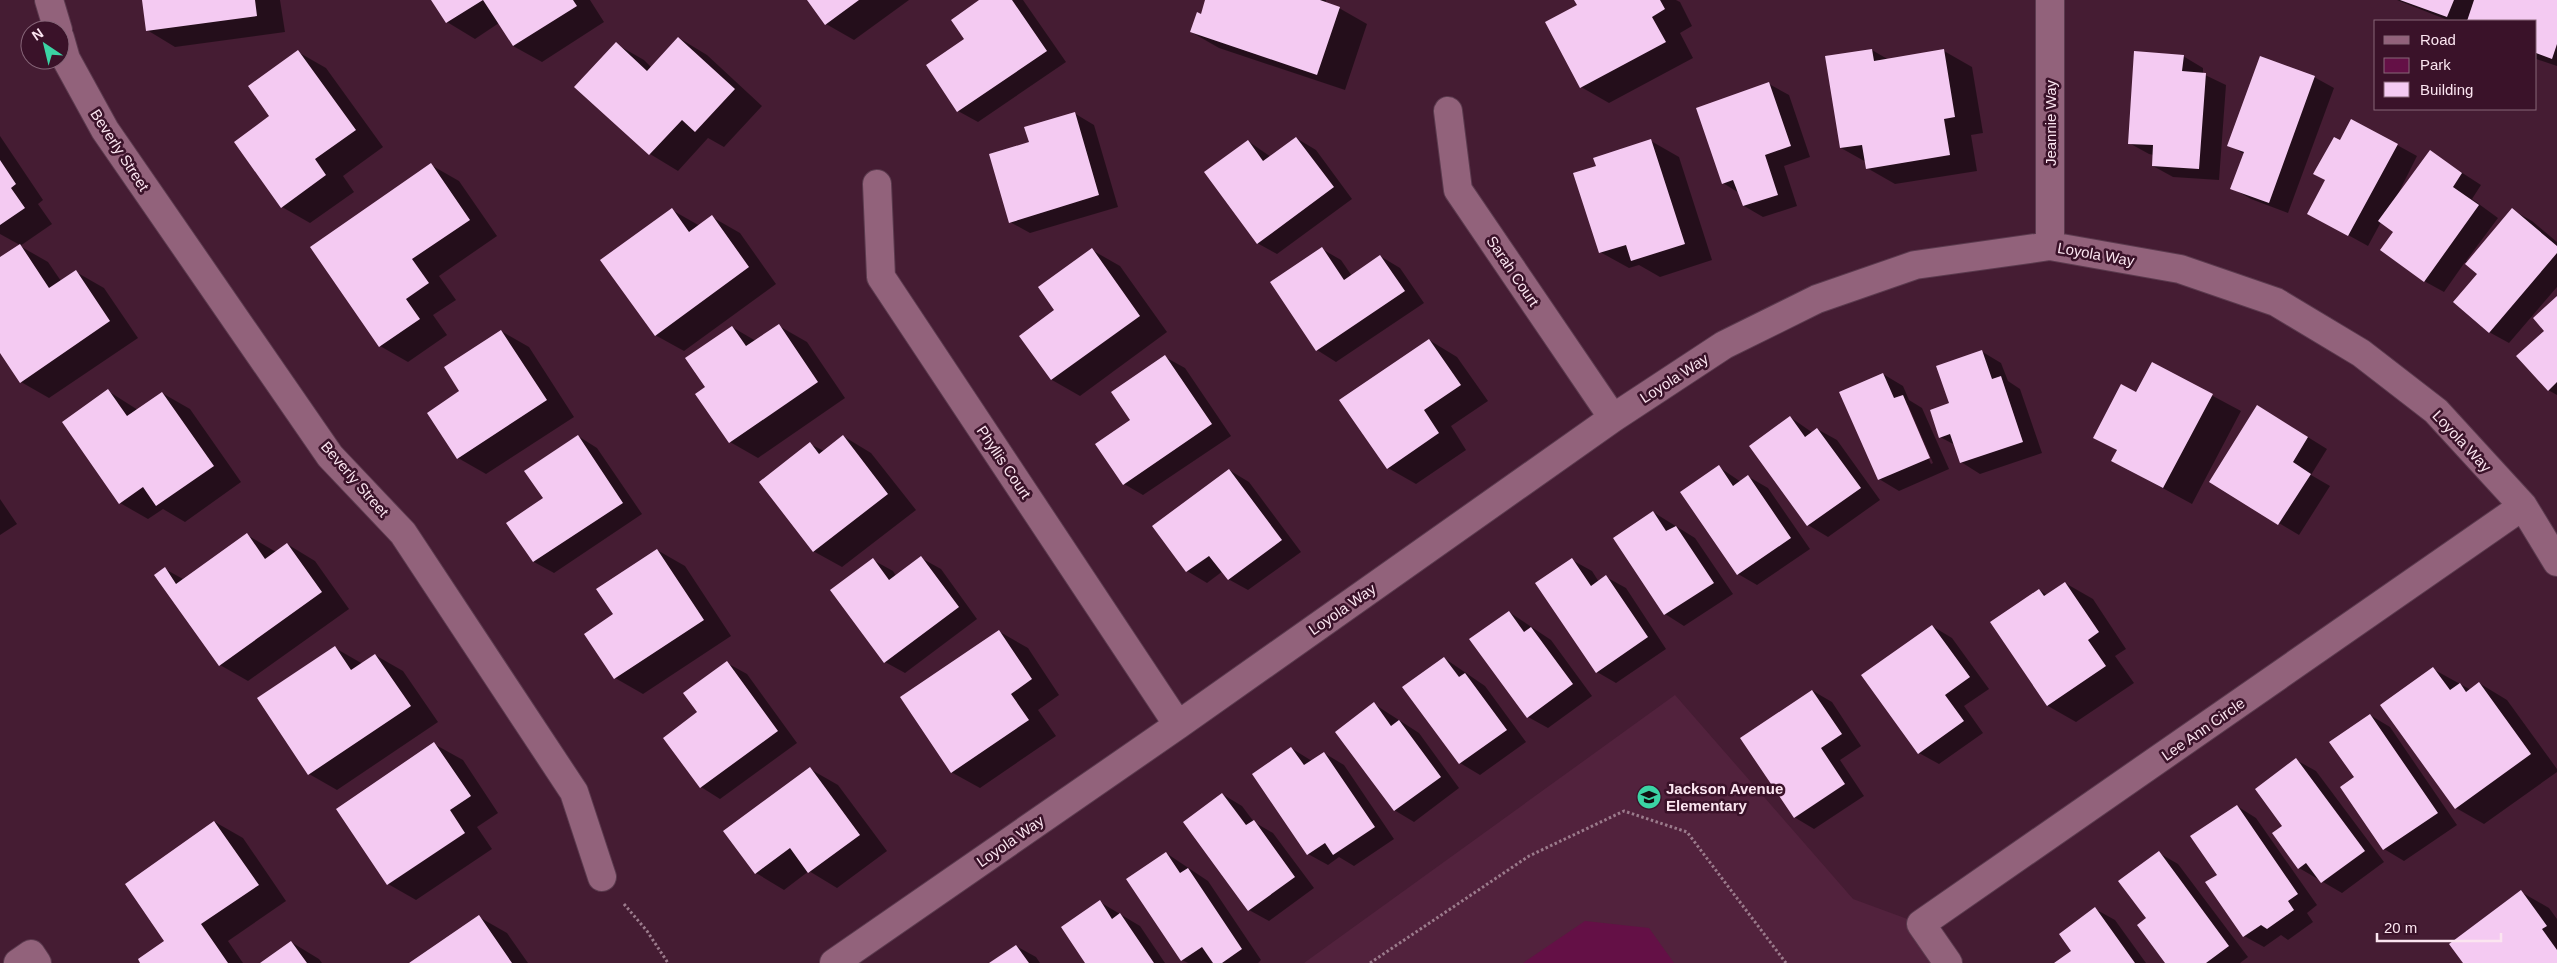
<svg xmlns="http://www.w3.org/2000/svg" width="2557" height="963" font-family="Helvetica,sans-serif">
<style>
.built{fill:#52223d}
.green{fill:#641046}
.shadow{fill:#0007;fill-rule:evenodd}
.building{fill:#f4caf2}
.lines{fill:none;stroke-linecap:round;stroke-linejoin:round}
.minor-casing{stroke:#5b3a4e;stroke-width:30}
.path{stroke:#9b7b8c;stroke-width:3;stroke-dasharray:2.5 2.5;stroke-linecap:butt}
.minor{stroke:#92627b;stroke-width:28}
.labels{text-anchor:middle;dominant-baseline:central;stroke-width:5;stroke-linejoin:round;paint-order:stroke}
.street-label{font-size:15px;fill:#fbe5f0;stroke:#3a1229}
.poi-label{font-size:15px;font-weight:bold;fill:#fbe5f0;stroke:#3a1229;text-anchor:start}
</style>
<rect width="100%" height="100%" fill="#451c33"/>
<path class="built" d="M1675,695L1853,899L1921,924L1948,963H1304Z"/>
<path class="green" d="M1585,921L1649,928L1674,963H1523Z"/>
<path class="shadow" d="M143,0H280L285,32L175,47L147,30Z
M433,0H590L604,22L542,62L513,46L499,23L475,39L447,22Z
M809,0H909L854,40L826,24Z
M981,0H1023L1066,62L978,122L958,111L965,39Z
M1207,0H1326L1325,3L1339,8L1367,24L1345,90L1219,48L1191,32L1202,15Z
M1576,0H1676L1680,2L1692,26L1680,33L1693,58L1609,103L1581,87L1579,6Z
M2397,0H2557V66L2536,59V21H2450Z
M679,38L707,55L762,106L724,147L708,138L678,171L650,154L576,87L616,44L644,60L652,68Z
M1872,50L1889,60L1944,51L1972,67L1983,133L1971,135L1977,171L1895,184L1867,168L1866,162L1841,148Z
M298,52L326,68L383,147L343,176L354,192L310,223L282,207L271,116Z
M2183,56L2203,68V74L2226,85L2219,180L2173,177L2153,166L2154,155L2149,154L2129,143Z
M2314,77L2334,88L2288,213L2251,199L2232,188L2244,154L2229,145Z
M1769,84L1789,95L1810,157L1784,166L1797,206L1763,217L1744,206L1739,193L1723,183Z
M1074,113L1094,125L1118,207L1030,233L1010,222L1030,142Z
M0,136L43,200L38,204L52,224L20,246L48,262L61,281L76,272L104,288L138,338L49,398L21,382L0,351V259L20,245L0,234Z
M1296,138L1316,150L1352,199L1277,254L1257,243L1248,141L1271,157Z
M1651,141L1679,157L1712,260L1660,277L1639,265L1629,268L1600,252L1597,167Z
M2341,141L2397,145L2417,156L2394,202L2430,152L2481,185L2472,199L2498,218L2466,261L2468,262L2512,210L2532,221L2557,242V287L2509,343L2489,332L2479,274L2465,262L2444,292L2424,281L2395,232L2381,222L2368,246L2328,224L2326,180Z
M431,165L459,181L497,236L439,276L456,300L433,315L447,335L408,362L380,346Z
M672,210L700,226L712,217L740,233L776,284L684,351L655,335Z
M1322,249L1341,260L1352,276L1380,256L1400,268L1424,303L1336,362L1317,350Z
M1092,250L1120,266L1167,332L1080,396L1052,380L1021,336L1056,310Z
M2557,298V395L2548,390L2546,331Z
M779,326L807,342L845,398L758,458L730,442L707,387L732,327L756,341Z
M501,331L529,347L574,417L486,474L458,458Z
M1429,340L1457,357L1488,401L1451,426L1466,450L1416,484L1388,468Z
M1981,351L2001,363L2008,381L2020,389L2042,453L1980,474L1961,462L1955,445L1940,437L1950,404Z
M1165,357L1185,368L1231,436L1143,495L1124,484L1132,421Z
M2153,364L2241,411L2192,504L2113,461L2118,451L2095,437L2136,393Z
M1883,374L1903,386L1909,400L1922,408L1949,469L1899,491L1879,479ZM1905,405H1908L1933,463L1931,464Z
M108,391L138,410L162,393L190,409L241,482L185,522L163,509L148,519L120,503Z
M1790,417L1813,433L1817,429L1837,440L1880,500L1828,537L1808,525L1750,446Z
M2277,418L2327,449L2311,475L2330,486L2299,535L2211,482Z
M578,436L597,448L642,514L554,573L534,562L508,523L544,498Z
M843,436L871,453L916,510L842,567L813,551L810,444L824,451Z
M1719,467L1741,482L1749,477L1768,488L1810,549L1757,585L1738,574Z
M1229,470L1249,482L1301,552L1248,590L1228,579L1223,571L1207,583L1187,571L1153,526Z
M0,499L17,524L0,535Z
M1653,512L1695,538L1733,594L1684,626L1665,614Z
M247,535L276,552L287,544L315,561L349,609L248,681L220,665L165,569L183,579Z
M657,550L685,566L731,636L643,694L615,678V615Z
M921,558L941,569L977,619L905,673L885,662L873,560L893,571L896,576Z
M1572,560L1592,571L1599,582L1606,577L1626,588L1666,649L1616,683L1597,672Z
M2065,583L2093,599L2126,649L2115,656L2134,683L2076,722L2048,706L2039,590L2047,595Z
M1509,612L1551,640L1592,696L1548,728L1528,717Z
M1932,626L1952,638L1989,689L1964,706L1983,733L1939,764L1919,753Z
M1000,632L1028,648L1059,695L1038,710L1056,736L980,788L951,772Z
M335,648L363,664L375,655L403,671L438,722L337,790L309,774Z
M1444,658L1485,686L1526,742L1480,775L1460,763L1404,687Z
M727,663L747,674L797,743L720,799L701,787L699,713Z
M2433,669L2471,690L2479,683L2507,700L2557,769V772L2484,824L2456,808L2382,705Z
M1813,691L1832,702L1861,746L1840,760L1864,796L1814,829L1794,817Z
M1374,704L1419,733L1459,788L1414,822L1394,810Z
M2370,715L2390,727L2457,825L2404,861L2384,849L2342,787L2356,777Z
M434,744L463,760L498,813L477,827L492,849L416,900L388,884Z
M1291,748L1312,761L1324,753L1344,765L1394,839L1354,866L1339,857L1328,865L1308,854Z
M2296,760L2316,771L2384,862L2342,893L2299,868L2284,826Z
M810,769L838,785L887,851L837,888L809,871L784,890L756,873L725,831Z
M1222,794L1242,806L1254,822L1273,833L1314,888L1269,921L1249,910L1185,822Z
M2237,806L2256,818L2317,905L2307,913L2313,922L2288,940L2281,935L2264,947L2244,936L2219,875Z
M215,822L243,838L286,901L228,941L243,963H142L166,942Z
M1166,853L1208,881L1261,960L1258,963H1188L1182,960Z
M2159,853L2178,864L2248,957L2240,963H2166L2147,918Z
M2521,892L2549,908L2557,919V963H2464Z
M1100,902L1140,926L1165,963H1086Z
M2095,909L2115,920L2146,963H2056L2073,951Z
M479,917L507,933L528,963H411Z
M291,942L319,959L322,963H262Z
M1016,946L1036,957L1040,963H991Z"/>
<path class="building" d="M142,0H255L257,16L146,31Z
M431,0H573L577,6L513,46L483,0L446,23Z
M807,0H859L825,25Z
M979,0H1012L1047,51L957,112L926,65L964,39L951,20Z
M1205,0H1320L1340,7L1317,75L1190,32L1197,12L1201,14Z
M1574,0H1660L1665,9L1652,17L1666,42L1580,88L1545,22L1577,5Z
M2400,0H2454L2447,17Z
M2474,0H2557V44L2552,59L2536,53V21H2467Z
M678,37L735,89L695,132L682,120L649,155L574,87L616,42L647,71Z
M1872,49L1874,61L1944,49L1955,117L1944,119L1950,155L1866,169L1862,145L1840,148L1825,56Z
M298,50L356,130L315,159L326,175L281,208L234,142L269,116L248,86Z
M2134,51L2184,55L2182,71L2206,73L2199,169L2152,166L2153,145L2128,144Z
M2260,56L2315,76L2269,203L2230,189L2244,152L2227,146Z
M1769,82L1791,146L1765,155L1778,195L1743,206L1733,180L1722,184L1696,108Z
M1075,112L1099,195L1009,223L989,154L1029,142L1024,127Z
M2351,119L2398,144L2348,236L2307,214L2325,180L2313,174L2334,137L2340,140Z
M1296,137L1334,187L1257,244L1204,172L1248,140L1263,161Z
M1651,139L1685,244L1631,261L1626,245L1599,253L1573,173L1596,166L1593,158Z
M2430,150L2462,173L2453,187L2479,205L2424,282L2380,250L2393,232L2378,221Z
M0,160L16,184L11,188L25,208L0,225Z
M431,163L470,220L412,259L429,283L406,299L420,319L379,347L310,247Z
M672,208L689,232L712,215L749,267L655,336L600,260Z
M2512,208L2557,246V253L2489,333L2453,302L2477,274L2465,264Z
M20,244L49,288L76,270L110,321L20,383L0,353V257Z
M1322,247L1344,280L1380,255L1405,291L1316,351L1270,282Z
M1092,248L1140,316L1051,380L1019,336L1054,310L1038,287Z
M2557,296V382L2548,391L2516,356L2544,331L2533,318Z
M779,324L818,382L729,443L695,394L705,387L685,358L732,326L746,346Z
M501,330L547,400L457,459L427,413L459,391L444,367Z
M1429,339L1461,385L1424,410L1439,433L1387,469L1339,400Z
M1982,350L1992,379L2001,376L2023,442L1960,463L1950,434L1939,438L1930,410L1949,403L1936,366Z
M1165,355L1212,424L1123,485L1095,444L1130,420L1111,392Z
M2152,362L2213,394L2163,488L2111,461L2117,450L2093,438L2121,384L2136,392Z
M1883,373L1894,398L1903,395L1930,458L1878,480L1839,392Z
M108,389L127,416L162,392L214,466L156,506L143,487L119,504L62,422Z
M2257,405L2308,437L2293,462L2311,474L2278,525L2209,482Z
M1790,416L1805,437L1817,428L1861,488L1807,526L1749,446Z
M578,435L623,503L533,562L506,523L543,498L524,471Z
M843,435L888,494L813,552L759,482L810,442L819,454Z
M1719,465L1733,486L1748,475L1791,538L1737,575L1680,492Z
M1229,469L1282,540L1228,580L1209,556L1186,572L1152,526Z
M1653,511L1666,531L1676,526L1714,583L1664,615L1613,538Z
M247,533L265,559L287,543L322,592L219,666L154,575L165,567L176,584Z
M657,549L704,620L614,679L584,634L613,614L596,589Z
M921,556L959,607L884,663L830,590L873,558L889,580Z
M1572,558L1591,586L1606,575L1648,637L1596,673L1535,583Z
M2065,582L2099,632L2088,640L2106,666L2047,706L1990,622L2039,589L2044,596Z
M1509,611L1524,632L1531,627L1573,684L1527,718L1469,639Z
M1932,625L1970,677L1945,695L1964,721L1918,754L1861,675Z
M999,630L1032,679L1011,694L1029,720L951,773L900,697Z
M335,646L351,670L375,654L411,706L308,775L257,698Z
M1444,657L1459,677L1465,673L1507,730L1459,764L1402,687Z
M727,661L778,731L700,788L663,738L697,712L683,693Z
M2433,667L2450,690L2460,683L2466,692L2479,682L2531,754L2455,809L2380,705Z
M1812,690L1842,734L1821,748L1845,784L1794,818L1740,738Z
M1374,702L1391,726L1399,720L1441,777L1394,811L1335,732Z
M2370,714L2438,813L2383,850L2340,787L2354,777L2329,742Z
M434,742L471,796L450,810L465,833L387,885L336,809Z
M1291,747L1304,765L1324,752L1375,827L1333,855L1325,843L1307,855L1252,774Z
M2296,758L2365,851L2321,883L2306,863L2298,869L2272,833L2282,826L2255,789Z
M810,767L860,835L808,873L790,848L755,874L723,831Z
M1222,793L1246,825L1254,820L1295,877L1248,911L1183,822Z
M2237,805L2298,894L2288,901L2294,910L2267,929L2261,925L2243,937L2205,882L2217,875L2190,836Z
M214,821L259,885L201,924L228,963H140L138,959L164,941L125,884Z
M2159,851L2229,946L2206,963H2165L2137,925L2146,918L2118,881Z
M1166,852L1180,873L1188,868L1242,949L1222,963H1213L1202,947L1181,961L1126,879Z
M2521,890L2547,926L2542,929L2557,950V963H2463L2449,944Z
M1100,900L1112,919L1120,913L1154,963H1085L1061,927Z
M2095,907L2135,963H2054L2071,951L2059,934Z
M479,915L512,963H409Z
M291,941L307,963H260Z
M1016,945L1029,963H989Z"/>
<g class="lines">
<defs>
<path id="minor" d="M49,0L58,30
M60,38L66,59L105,130L330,456L403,533L574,792L602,877
M1448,111L1458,190L1613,418
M877,184L881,277L1178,725
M2050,246V0
M18,963L31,954L37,963
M834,963L1178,725L1613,418L1724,345L1817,299L1915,265L2050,246L2180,269L2276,302L2361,353L2436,411L2523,506L2557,562
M1948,963L1921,924L2523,506"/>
</defs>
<use href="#minor" class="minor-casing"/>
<path class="path" d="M624,904L647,931L668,963
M1370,963L1529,856L1624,811L1687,832L1786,963"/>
<use href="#minor" class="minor"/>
</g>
<defs>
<symbol id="school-disc" viewBox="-11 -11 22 22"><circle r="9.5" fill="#3bd4a4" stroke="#3a1229"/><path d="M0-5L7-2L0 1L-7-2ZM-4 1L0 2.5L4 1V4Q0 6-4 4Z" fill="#111"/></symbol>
</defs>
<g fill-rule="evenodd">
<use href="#school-disc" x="1635" y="783" width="28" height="28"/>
</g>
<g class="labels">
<g class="street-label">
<text transform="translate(2050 123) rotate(-90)">Jeannie Way</text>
<text transform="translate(120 150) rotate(57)">Beverly Street</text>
<text transform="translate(2096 254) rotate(10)">Loyola Way</text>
<text transform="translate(1513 271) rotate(56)">Sarah Court</text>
<text transform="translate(1674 378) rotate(-33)">Loyola Way</text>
<text transform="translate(2462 441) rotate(47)">Loyola Way</text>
<text transform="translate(1004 462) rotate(56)">Phyllis Court</text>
<text transform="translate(355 479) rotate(49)">Beverly Street</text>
<text transform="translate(1342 609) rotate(-35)">Loyola Way</text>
<text transform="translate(2203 729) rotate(-35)">Lee Ann Circle</text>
<text transform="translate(1010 841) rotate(-35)">Loyola Way</text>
</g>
<g class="poi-label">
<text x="1666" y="788">Jackson Avenue<tspan x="1666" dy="17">Elementary</tspan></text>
</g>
</g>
<rect x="2374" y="20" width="162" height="90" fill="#3a1229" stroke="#876679"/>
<rect x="2384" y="36" width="25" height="8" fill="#92627b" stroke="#876679"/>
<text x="2420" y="45" font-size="15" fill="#fbe5f0">Road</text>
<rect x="2384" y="58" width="25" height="15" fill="#641046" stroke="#876679"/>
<text x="2420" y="70" font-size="15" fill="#fbe5f0">Park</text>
<rect x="2384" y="82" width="25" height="15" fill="#f4caf2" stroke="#876679"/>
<text x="2420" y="95" font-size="15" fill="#fbe5f0">Building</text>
<g transform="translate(45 45) rotate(325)"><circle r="24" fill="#3a1229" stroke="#876679"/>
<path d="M0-4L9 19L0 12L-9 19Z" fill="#3bd4a4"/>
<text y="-8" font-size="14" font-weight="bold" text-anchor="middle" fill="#fbe5f0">N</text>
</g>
<path d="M2377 933v8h124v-8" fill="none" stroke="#fbe5f0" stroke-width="2.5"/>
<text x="2384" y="933" font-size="15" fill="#fbe5f0" stroke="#3a1229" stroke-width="4" paint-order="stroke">20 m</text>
</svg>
